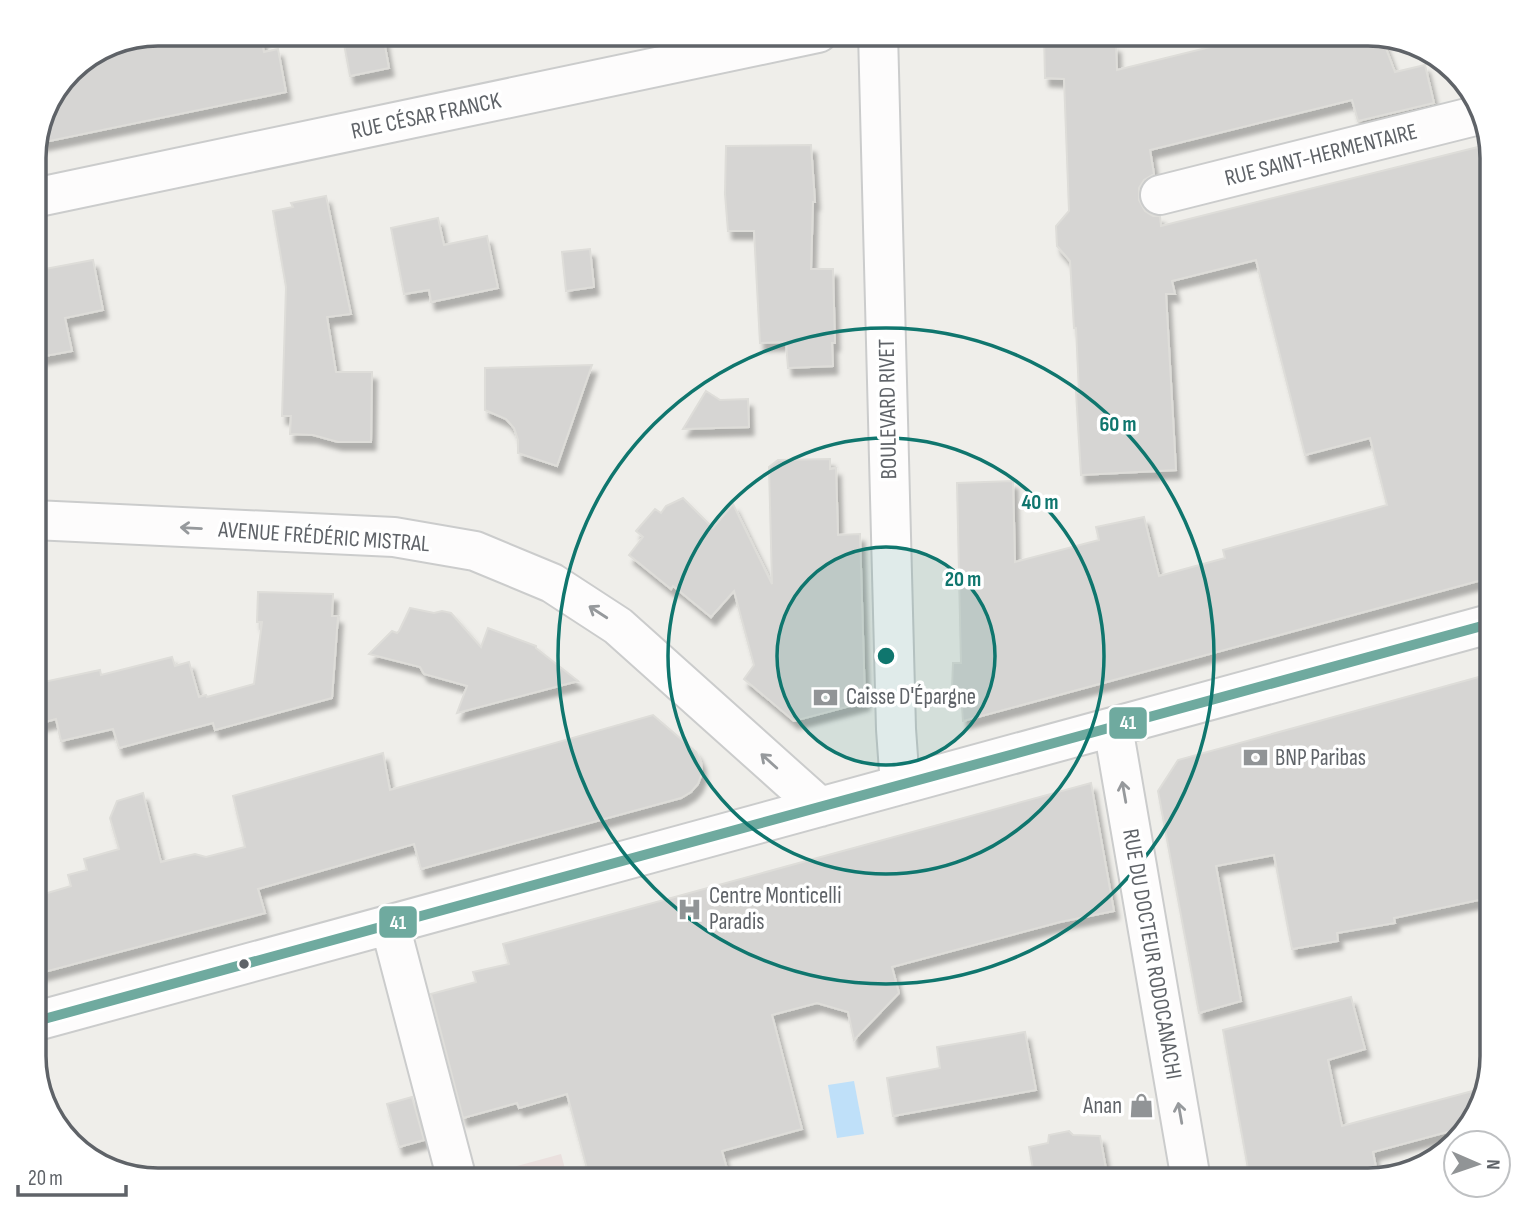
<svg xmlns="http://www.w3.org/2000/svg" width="1526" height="1213" font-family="'Sofia Sans Condensed',sans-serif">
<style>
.medical{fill:#eae0de}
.water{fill:#bfe0f9}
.building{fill:#d6d5d3;stroke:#deddd9;stroke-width:2;filter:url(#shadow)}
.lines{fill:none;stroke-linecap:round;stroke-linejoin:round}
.minor-casing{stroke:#cbcccc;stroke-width:42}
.minor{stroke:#fdfcfc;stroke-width:38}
.bus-1-casing{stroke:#fff;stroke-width:16}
.bus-1{stroke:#6faa9f;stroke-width:10}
.oneway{stroke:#96999c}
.ring{fill:none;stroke:#0f766e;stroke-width:3.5}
.bus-dot{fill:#5f6368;stroke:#fff;stroke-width:2.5}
.labels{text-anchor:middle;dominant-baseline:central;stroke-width:7;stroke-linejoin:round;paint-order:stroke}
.street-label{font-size:23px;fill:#5f6368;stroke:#fff}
.poi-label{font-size:23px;fill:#5f6368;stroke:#fff;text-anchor:start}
.rim{fill:none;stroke:#5f6368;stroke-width:3.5}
.centre{fill:#0f766e;stroke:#fff;stroke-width:3.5}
.ring-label{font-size:21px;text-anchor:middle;font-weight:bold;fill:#0f766e;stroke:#fff;stroke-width:7;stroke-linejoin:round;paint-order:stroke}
.line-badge{stroke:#fff;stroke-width:2.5}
.badge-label{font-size:19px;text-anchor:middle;font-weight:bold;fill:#fff}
</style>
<defs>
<filter id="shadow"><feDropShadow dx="4.5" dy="8" stdDeviation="2" flood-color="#0004"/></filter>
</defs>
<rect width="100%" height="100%" fill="#efeeea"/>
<path class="medical" d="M561,1154L568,1180L473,1178Z"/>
<path class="water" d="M854,1081L864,1134L837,1138L828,1085Z"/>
<path class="building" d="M158,33H260L264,52L278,49L286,92L35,144L46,102L75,64L128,44L154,39L153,35Z
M1044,33H1110V45H1116L1117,70L1267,33H1369L1382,38L1395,72L1425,65L1434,103L1358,121L1352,100L1150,150L1154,174L1144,180L1139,188V200L1145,211L1153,216H1160L1161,226L1490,144L1493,158V577L963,721L961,690H952L953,663H961L957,483L1013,481L1015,562L1099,540L1096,527L1144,517L1159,576L1225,558L1223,550L1387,505L1370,438L1305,455L1256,260L1172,281L1175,294H1166L1176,470L1081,475L1076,392L1079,393L1076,328H1074L1070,261L1057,246L1056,226L1069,211L1064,79L1045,78Z
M383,35L389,68L350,76L344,44Z
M811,145L815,202H813L811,269H833L835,343H832L833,366L788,368L786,342L760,343L754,231H728L725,194L726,146Z
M326,196L351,314L327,317L336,372H372L371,442H338L313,435L290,434L291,416H282L286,287L273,211L293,207L291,203Z
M438,218L444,245L487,236L498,288L431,302L429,290L404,294L391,228Z
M590,249L594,287L566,291L562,252Z
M93,260L103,310L65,318L72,351L34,358V271Z
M592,365L557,466L518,453V440L514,428L506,419L485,410V368Z
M706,391L720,400L748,399L749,427L683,429Z
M830,459V469L836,468L838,535L860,534L865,702L794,721L744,679L754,665L734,591L711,617L673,586L671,589L629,555L643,537L636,531L655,509L661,513L666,506L683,498L713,528L733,504L772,584L769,467L778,460Z
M258,592L333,594L332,616H338L332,698L215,730L213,723L119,748L113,729L61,741L56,719L34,725V684L100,670L101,675L172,657L175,666L189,662L199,697L206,695L207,697L254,684L262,622H257Z
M410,608L434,613L442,611L451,613L481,647L488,628L536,646V648L578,681L457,713L467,686L424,674L420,667L369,654L392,631L397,633L399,631Z
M1493,673V897L1394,918L1395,923L1337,933L1338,941L1292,949L1274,855L1216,866L1241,1001L1199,1013L1158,791L1178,760Z
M653,715L696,752L701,762L702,773L698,784L691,792L681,798L421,869L414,844L258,889L265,913L33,975L34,897L71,886L68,875L87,870L84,859L119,849L110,818L117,801L143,793L161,862L195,854L206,857L245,847L233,796L383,753L390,790Z
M1091,783L1114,911L1060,922L892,967L899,993L854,1040L848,1012L817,1003L772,1015L802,1129L722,1151L730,1180H590L567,1094L519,1108L517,1103L463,1118L431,994L476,982L473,972L509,964L503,944Z
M1351,997L1365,1049L1328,1060L1342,1126L1480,1089L1466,1127L1373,1152L1378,1178L1368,1180H1250L1223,1030Z
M1025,1032L1036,1090L893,1116L887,1078L940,1068L937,1047Z
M412,1097L424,1140L399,1147L387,1104Z
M1069,1131L1073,1135L1100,1136L1108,1180H1035L1029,1147L1048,1143L1049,1135Z"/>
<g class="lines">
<defs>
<path id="minor" d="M878,33L896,729L900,785
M1160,195L1483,114
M34,198L818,33
M34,520L394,537L475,551L552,583L618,626L820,807
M1113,727L1191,1180
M390,925L457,1180
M33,1022L1493,623"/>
</defs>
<use href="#minor" class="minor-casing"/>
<use href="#minor" class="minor"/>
<defs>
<path id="bus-1" d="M33,1022L1493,623"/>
</defs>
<use href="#bus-1" class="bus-1-casing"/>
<use href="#bus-1" class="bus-1"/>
</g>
<defs><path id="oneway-shaft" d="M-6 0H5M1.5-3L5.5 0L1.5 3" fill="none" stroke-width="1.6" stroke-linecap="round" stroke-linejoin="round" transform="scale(1.75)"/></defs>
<g class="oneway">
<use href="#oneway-shaft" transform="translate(191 528) rotate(-177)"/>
<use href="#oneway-shaft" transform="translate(598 612) rotate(-147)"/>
<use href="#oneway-shaft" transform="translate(769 761) rotate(-138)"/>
<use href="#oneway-shaft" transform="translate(1124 792) rotate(-100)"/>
<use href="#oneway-shaft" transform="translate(1180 1113) rotate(-100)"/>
</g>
<circle cx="886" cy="656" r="109" fill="#0f766e" fill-opacity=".12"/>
<g class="ring">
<circle cx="886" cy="656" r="109"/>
<circle cx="886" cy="656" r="218"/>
<circle cx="886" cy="656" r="328"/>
</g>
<defs>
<symbol id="bank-bare" viewBox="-9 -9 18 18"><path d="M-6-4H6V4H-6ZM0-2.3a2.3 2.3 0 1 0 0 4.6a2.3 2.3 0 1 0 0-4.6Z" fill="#919496" stroke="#fff" stroke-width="2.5" paint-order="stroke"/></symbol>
<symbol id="hospital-bare" viewBox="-9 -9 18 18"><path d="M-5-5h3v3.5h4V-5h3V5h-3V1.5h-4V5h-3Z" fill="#919496" stroke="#fff" stroke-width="2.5" paint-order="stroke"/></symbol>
<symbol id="shop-bare" viewBox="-9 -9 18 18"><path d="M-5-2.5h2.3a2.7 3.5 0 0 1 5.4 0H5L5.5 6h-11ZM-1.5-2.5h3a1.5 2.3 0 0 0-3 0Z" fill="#919496" stroke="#fff" stroke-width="2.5" paint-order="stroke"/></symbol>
</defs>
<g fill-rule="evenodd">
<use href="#bank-bare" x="808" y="680" width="35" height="35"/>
<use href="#bank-bare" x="1238" y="740" width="35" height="35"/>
<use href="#hospital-bare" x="672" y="892" width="35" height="35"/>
<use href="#shop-bare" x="1124" y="1088" width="35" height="35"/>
</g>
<circle class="bus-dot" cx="244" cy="964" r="6"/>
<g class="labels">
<g class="street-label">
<text transform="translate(426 116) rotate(-12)">RUE CÉSAR FRANCK</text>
<text transform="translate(1321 155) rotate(-14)">RUE SAINT-HERMENTAIRE</text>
<text transform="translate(888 409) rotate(-91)">BOULEVARD RIVET</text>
<text transform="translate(324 537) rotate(4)">AVENUE FRÉDÉRIC MISTRAL</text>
<text transform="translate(1152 954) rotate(80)">RUE DU DOCTEUR RODOCANACHI</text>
</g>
<g class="poi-label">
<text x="846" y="697">Caisse D'Épargne</text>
<text x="1275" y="758">BNP Paribas</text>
<text x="709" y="896">Centre Monticelli<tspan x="709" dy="26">Paradis</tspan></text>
<text x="1122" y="1106" text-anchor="end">Anan</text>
</g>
</g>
<path d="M0 0H1526V1213H0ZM158 46H1368A112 112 0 0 1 1480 158V1056A112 112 0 0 1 1368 1168H158A112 112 0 0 1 46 1056V158A112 112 0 0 1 158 46Z" fill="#fff" fill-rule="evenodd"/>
<path class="rim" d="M158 46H1368A112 112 0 0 1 1480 158V1056A112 112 0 0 1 1368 1168H158A112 112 0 0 1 46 1056V158A112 112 0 0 1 158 46Z"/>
<circle cx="886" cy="656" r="10" class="centre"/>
<g class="ring-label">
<text x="1118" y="431">60 m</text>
<text x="1040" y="509">40 m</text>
<text x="963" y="586">20 m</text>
</g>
<g class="line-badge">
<rect x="1108" y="706" width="40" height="34" rx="7" fill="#6faa9f"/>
<rect x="378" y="905" width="40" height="34" rx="7" fill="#6faa9f"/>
</g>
<g class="badge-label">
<text x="1128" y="729">41</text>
<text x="398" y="929">41</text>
</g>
<g transform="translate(1477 1164) rotate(92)"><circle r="33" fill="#ffffff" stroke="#bfc1c3" stroke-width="2"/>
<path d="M0-5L12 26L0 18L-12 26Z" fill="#919496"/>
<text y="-10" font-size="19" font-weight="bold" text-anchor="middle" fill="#5f6368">N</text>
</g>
<path d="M18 1185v10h108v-10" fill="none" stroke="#5f6368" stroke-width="3.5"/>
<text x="28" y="1185" font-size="21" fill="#5f6368" stroke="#ffffff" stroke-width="5" paint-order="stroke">20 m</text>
</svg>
